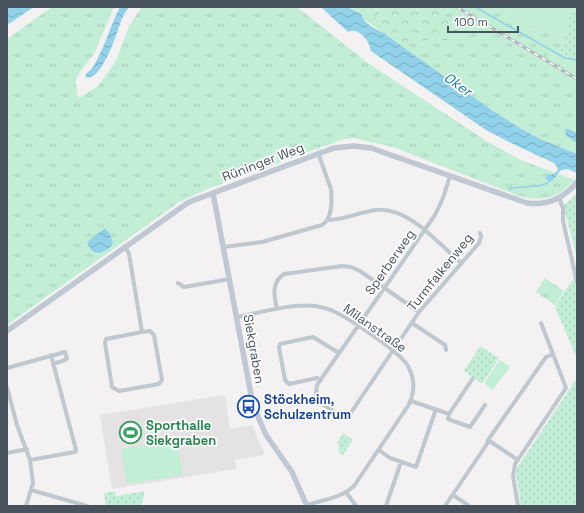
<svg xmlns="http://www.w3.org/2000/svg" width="584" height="513" font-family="'Space Grotesk',sans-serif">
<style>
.education{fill:#e4e2e3}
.grass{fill:url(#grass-tufts)}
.forest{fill:url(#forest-crowns)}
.park{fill:url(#park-dots)}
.garden{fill:#c2eed6}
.water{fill:url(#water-waves)}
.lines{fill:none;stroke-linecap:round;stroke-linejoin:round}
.stream{stroke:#91d1e9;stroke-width:1.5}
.street{stroke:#bfc7cf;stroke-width:4}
.secondary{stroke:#c0c8d4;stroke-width:5.5}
.rail-casing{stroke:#b3b6bb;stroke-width:3}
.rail{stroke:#fff;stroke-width:1.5;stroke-dasharray:4.5;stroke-linecap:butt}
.labels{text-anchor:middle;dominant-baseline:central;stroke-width:3.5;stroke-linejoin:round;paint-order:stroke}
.street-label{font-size:13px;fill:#49535e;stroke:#fff}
.transit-label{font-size:13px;font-weight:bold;fill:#164399;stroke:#fff;text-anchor:start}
.leisure-label{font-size:13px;font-weight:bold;fill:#27864d;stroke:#fff;text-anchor:start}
.water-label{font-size:14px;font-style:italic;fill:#127ea8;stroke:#fff}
</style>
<defs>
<pattern id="grass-tufts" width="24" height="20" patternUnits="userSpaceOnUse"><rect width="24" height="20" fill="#c2eed6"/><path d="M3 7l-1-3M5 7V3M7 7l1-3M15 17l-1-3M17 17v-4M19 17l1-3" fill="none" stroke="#a8ceba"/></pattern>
<pattern id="forest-crowns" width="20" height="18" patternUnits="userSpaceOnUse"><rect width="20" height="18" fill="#c2eed6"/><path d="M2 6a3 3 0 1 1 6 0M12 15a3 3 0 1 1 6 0" fill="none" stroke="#a8ceba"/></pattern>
<pattern id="park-dots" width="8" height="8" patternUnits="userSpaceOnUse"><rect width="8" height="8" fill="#c2eed6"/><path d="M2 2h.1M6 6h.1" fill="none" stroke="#a8ceba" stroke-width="1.8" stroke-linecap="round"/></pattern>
<pattern id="water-waves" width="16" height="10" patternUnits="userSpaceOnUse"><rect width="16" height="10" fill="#91d1e9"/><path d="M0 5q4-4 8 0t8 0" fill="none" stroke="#78acc0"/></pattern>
</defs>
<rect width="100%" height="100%" fill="#f3f1f1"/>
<path class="education" d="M225,395L230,429L252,425L265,455L235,460L236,469L112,489L100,415Z"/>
<path class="grass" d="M52,7H114L95,52L80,72L76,80L77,94L79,98L98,86L116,61L129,26L142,7H297L368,63L488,142L521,160L574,180C557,199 543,202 519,196L393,147L353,138L344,139L210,188L179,202L7,325V39Z
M347,7H491L515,21L565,36L560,53L577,63V154L540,139L493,111L362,18L361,14Z
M545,278L564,291L555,305L536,292Z"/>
<path class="forest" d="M376,7H431L462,25L469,31L449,40L397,42L371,23L375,16Z"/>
<path class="park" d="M573,7H577V63L560,53Z
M577,193V257L563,205L568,202Z
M574,277L577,287V358L555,307Z
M480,346L499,358L482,384L464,371Z
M577,378V506H521L516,473L517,468Z
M343,433L353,440L343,455L339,453L338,442Z
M115,491L116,496L145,491L141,506H106L104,493Z"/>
<path class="garden" d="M491,7H573L565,36L515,21Z
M500,360L510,367L493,390L484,383Z
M177,440L183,475L127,484L121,449Z"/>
<path class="water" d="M7,7H34L7,25Z
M120,7H129C126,11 123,16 121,21C117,32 102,83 85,77C86,72 92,70 94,65C105,47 110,26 120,7Z
M321,7H347L361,14C363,23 375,29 382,32L493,111L522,129L540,139L577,154V173L568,169L561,170L552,181H549L546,179V175L554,174L558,170L557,167L554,163L513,144L486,130L371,51C370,41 358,26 348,32Z
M566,129H568L577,133V143L567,136L565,131Z
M105,228L110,234L113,243C111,246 110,248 106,250C96,256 91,252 87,242Z"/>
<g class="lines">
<path class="stream" d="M475,7L565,58L577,60
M509,189C521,185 542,189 550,181"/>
<path class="street" d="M450,176L443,198L435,215L317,385L316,394L320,403L338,414H350L419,312L479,243L481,237L480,233
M559,198L563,208V221L577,282
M328,220C345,220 359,212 376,210C409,207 438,243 461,263
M125,246L129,254L142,332L150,331L154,335L162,380L159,384L119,391L112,387L105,343L106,339L142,332
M224,247L262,242L322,225C333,218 332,200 331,189L318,153
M178,283L184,287L230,279
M277,309C274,296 271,283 284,274L342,266L351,267L360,271L419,312
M237,317C259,313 292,303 315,306C321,307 329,309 335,312C350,319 400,352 408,366C415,379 415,393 408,406L354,486C341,498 323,500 307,505
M412,323L445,345L446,350
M7,368L65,352L67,358L65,360L53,364
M321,380L317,378L289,384L285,380L279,347L280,344L313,337L339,353
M7,387L17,425L30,460L33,483L26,506
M411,401L449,414L448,419L470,427L485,405
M449,414L473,378
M488,440L518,460
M379,450L390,458L416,467L436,409
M7,453L27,449
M30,460L75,452L76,450L51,355
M31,490L87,506
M346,492L356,506
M453,495L469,506
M386,506L401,462
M445,506L487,444L488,440L546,357L553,354L541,323
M518,506L513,476L515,464L566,388L553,354"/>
<path class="secondary" d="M213,193L253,405L266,435L292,472L307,506
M7,331L189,202L334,148L353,146L371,148L527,203C548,206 564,198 577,182"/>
<defs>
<path id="rail" d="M457,7L577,79"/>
</defs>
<use href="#rail" class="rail-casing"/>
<use href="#rail" class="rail"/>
</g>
<defs>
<symbol id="bus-ring" viewBox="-11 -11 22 22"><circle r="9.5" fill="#fff" stroke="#1a4fb4" stroke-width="1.5"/><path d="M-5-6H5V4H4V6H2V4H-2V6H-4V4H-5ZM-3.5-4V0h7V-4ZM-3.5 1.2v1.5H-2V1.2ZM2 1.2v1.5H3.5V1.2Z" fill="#1a4fb4"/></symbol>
<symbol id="stadium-ring" viewBox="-11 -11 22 22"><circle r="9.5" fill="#fff" stroke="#2e9e5b" stroke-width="1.5"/><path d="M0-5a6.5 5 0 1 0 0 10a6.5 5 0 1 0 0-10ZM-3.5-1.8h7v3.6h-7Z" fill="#2e9e5b"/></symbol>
</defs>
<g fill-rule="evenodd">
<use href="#bus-ring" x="236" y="394" width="25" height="25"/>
<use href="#stadium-ring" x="118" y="420" width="25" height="25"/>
</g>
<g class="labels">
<g class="street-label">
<text transform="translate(263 162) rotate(-21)">Rüninger Weg</text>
<text transform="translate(390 262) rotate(-55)">Sperberweg</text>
<text transform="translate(440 272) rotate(-51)">Turmfalkenweg</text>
<text transform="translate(375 328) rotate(35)">Milanstraße</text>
<text transform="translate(254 349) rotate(80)">Siekgraben</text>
</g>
<g class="transit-label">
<text x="264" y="399">Stöckheim,<tspan x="264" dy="15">Schulzentrum</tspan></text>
</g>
<g class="leisure-label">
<text x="146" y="425">Sporthalle<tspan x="146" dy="15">Siekgraben</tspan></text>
</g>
<g class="water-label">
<text transform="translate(458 84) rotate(35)">Oker</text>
</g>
</g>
<rect width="584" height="513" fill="none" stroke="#49535e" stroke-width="16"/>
<path d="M448 26v6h70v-6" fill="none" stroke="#49535e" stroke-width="2"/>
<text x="454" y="26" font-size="12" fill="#49535e" stroke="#ffffff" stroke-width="3" paint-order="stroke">100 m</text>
</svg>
